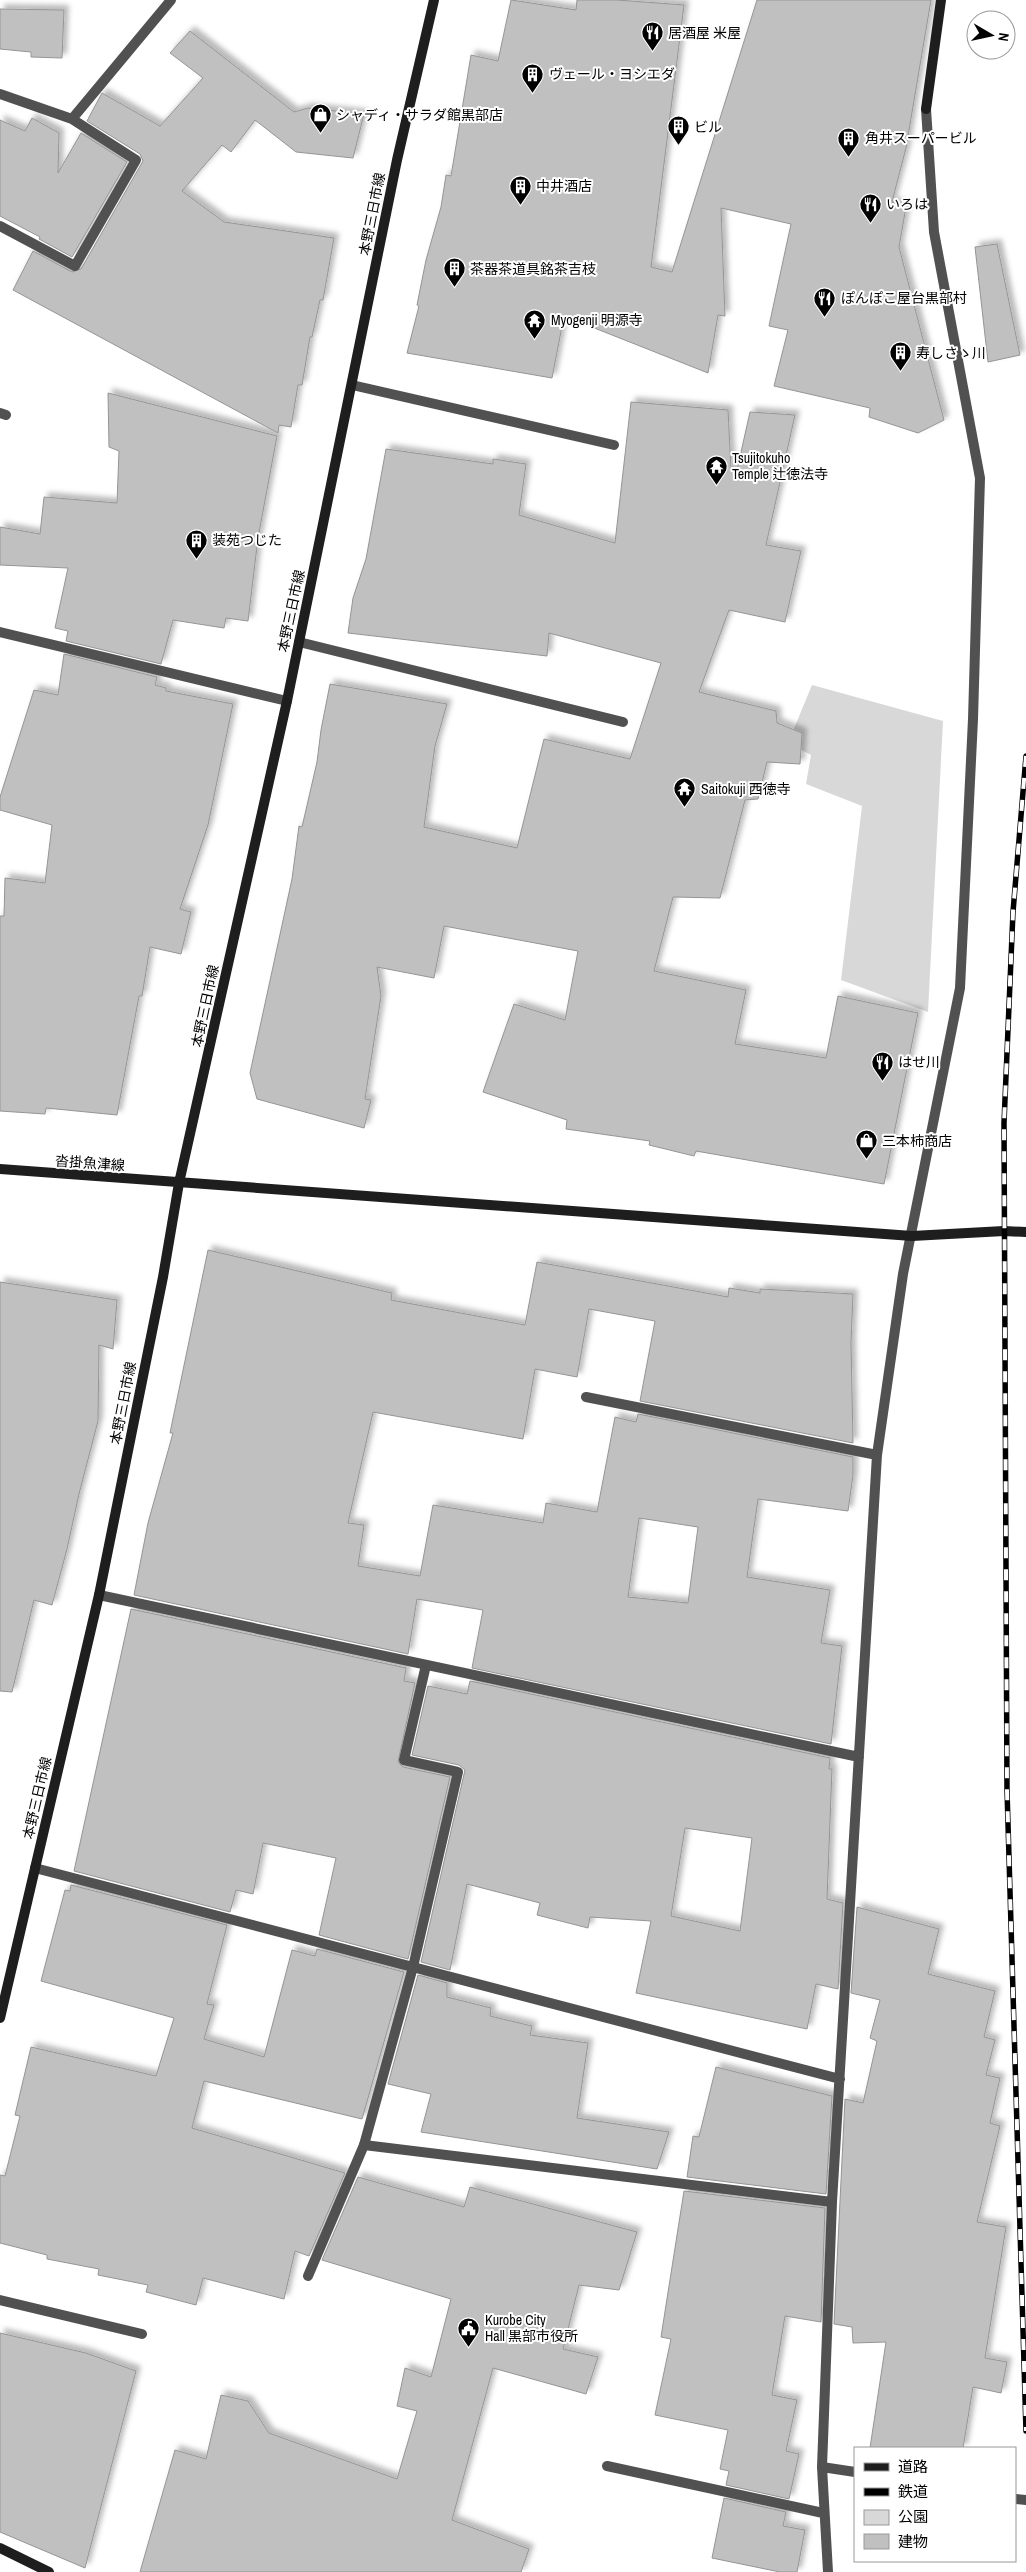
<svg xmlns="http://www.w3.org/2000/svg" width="1026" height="2572" font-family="'Archivo Narrow','Noto Sans JP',sans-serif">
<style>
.green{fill:#d8d8d8}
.building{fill:#c0c0c0;stroke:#959595;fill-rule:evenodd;filter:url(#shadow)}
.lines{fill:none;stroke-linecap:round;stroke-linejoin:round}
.lane{stroke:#515151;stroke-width:10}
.street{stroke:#515151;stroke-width:10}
.secondary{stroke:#1e1e1e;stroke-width:10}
.rail-casing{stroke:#000;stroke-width:5.5}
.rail{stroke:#fff;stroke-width:4;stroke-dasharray:11;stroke-linecap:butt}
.labels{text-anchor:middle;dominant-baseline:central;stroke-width:4;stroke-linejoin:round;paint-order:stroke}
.poi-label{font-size:14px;fill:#000;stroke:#fff;text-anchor:start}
.street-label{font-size:14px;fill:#000;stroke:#fff}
</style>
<defs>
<filter id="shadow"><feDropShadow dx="4.5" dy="-4.5" stdDeviation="2.5" flood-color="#0004"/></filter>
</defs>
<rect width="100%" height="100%" fill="#fff"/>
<path class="green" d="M812,685L943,721L928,1012L841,980L862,806L806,784L811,755L788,743Z"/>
<path class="building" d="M511,0L576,10L577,0H617L684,5L651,267L672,272L757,0H931L906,148L892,202L906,207L899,247L944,420L918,433L869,417L870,408L774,386L788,330L769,326L791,224L721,208L725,316L718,315L708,373L564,316L552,378L407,353L419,306L417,305L426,260L441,207L446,175L451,176L471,55L498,61Z
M0,9L64,10L62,58L31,57V52L0,49Z
M190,31L294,112L308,108L364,114L353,158L296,152L255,120L231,152L222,145L182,191L224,222L334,238L323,300H320L312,337H310L302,385H298L291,427L279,425L278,433L13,290L33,251L72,272L81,269L143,161L140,154L87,121L102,93L160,126L203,78L170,53Z
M32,118L59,133L58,173L81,133L127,162L72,257L39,239L40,237L0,216V120L25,131Z
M997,244L1020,355L988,362L975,247Z
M108,393L277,436L258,538L248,621L226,618L224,628L173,620L161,664L66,641L68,631L55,628L68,568L0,565V527L40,534L44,497L117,503L119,451L109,447Z
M631,402L728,410L731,469L737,470L750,412L795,415L766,545L801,551L785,622L729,610L699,692L776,711L777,723L802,733L800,764L767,762L758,799L745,800L720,898L673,897L654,971L746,990L735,1044L826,1058L838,996L918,1013L884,1184L696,1151L694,1156L649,1145L650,1141L566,1129L567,1120L483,1092L514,1004L565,1020L578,951L444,926L434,978L377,967L381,996L365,1099L371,1100L364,1128L257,1099L250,1073L292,879L299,826L302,827L317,762L321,730L330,684L447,704L435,746L424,827L517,848L544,739L630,759L661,663L549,633L547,656L348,633L353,598L366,559L386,449L493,464V459L526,464L519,515L615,543Z
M64,654L157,677L155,685L166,688V691L233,704L208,825L180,909L191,912L181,954L150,947L142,996H139L117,1115L46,1108L45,1114L0,1111V916H4L5,878L45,883L52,825L0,810V797L34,690L58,695Z
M208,1250L392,1293L391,1300L525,1325L537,1262L728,1297L729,1288L760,1293V1289L853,1294L851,1343L853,1443L640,1401L655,1321L589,1309L577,1377L535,1369L523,1439L373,1412L348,1523L364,1525L358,1566L420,1576L433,1505L543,1523L546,1503L597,1512L615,1417L636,1422L638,1414L853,1457V1475L848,1511L758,1499L747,1577L830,1590L821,1643L842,1646L831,1744L472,1668L483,1610L417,1599L408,1654L134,1595L148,1523L173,1433H170ZM639,1518L698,1527L688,1603L628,1597Z
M0,1282L117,1300L113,1349L99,1345L98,1421L79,1494L67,1549L52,1605L34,1600L12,1692L0,1691Z
M131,1609L406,1668L404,1681L415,1683L398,1762L403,1767L450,1777L408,1959L319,1935L336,1858L263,1843L253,1894L236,1890L230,1912L74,1871Z
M470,1681L830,1758L829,1769H832L827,1899L843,1903L838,1989L816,1984L807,2029L636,1993L651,1921L590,1917L588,1928L537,1915L540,1903L467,1884L450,1970L421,1962L465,1770L459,1765L412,1755L428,1686L467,1694ZM685,1828L752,1838L740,1931L671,1916Z
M71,1885L227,1925L207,2004L214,2005L204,2039L264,2057L292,1950L315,1956L317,1949L404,1972L362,2119L204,2081L192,2128L345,2173L309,2256L295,2251L284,2299L203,2278L196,2305L146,2292L148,2285L98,2275L99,2269L47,2259V2255L0,2243V2175L5,2176L20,2116L15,2115L31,2047L156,2076L174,2018L41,1981L65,1890L70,1891Z
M857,1907L939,1929L928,1974L995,1991L984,2037L995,2040L986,2075L1000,2078L990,2123L1000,2126L977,2222L1006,2227L985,2358L1007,2362L1001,2393L973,2387L963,2448H870L886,2342L853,2343L852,2327L834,2324L845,2099L863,2103L877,2041L870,2038L880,2000L851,1993Z
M418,1975L447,1983V1997L491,2008L490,2016L532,2026L530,2035L588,2043L577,2118L669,2132L657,2169L421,2132L431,2094L388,2084Z
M716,2067L832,2096L826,2194L687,2177L693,2136L699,2137Z
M358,2177L464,2207L470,2187L637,2232L619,2290L579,2285L563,2349L598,2357L586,2394L493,2368L452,2520L529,2549L521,2572H140L175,2450L206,2459L221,2395L248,2401L269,2433L397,2479L417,2411L397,2406L405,2368L431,2377L451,2299L322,2260Z
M684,2191L825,2208L821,2322L785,2316L772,2395L797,2400L786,2451L799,2454L789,2499L726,2485L729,2471L720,2469L728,2430L655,2415L671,2339L661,2337Z
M0,2333L86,2353L136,2371L85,2568L0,2532Z
M724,2498L786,2512L783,2526L805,2530L797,2572H780L712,2558Z"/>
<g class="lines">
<path class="lane" d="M352,385L614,445
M299,642L623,722
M364,2145L413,1967L458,1772L404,1760L426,1665"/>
<path class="street" d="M0,94L72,119L171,0
M0,226L75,266L136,160L72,119
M0,413L6,415
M0,632L287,701
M586,1397L877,1455
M99,1595L859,1757
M35,1868L840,2079
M308,2276L364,2145L832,2202
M0,2300L142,2334
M607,2466L823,2513
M822,2467L855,2472
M1015,2499L1026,2500
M828,2572L822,2467L832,2202L877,1455L903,1274L960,988L973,719L980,478L934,232L926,109"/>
<path class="secondary" d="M926,109L941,0
M0,1169L912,1236L1004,1231L1026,1232
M0,2018L99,1595L163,1277L179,1183L287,701L397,160L434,0
M0,2548L49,2572"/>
<defs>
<path id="rail" d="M1026,756L1013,912L1004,1123L1007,1790L1026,2431"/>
</defs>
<use href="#rail" class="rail-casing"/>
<use href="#rail" class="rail"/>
</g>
<defs>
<symbol id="restaurant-pin" viewBox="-11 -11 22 30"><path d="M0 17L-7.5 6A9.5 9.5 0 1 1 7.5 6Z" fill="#000" stroke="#fff"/><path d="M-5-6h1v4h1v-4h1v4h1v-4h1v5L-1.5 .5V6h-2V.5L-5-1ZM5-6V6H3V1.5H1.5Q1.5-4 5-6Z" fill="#fff"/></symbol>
<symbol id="building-pin" viewBox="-11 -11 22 30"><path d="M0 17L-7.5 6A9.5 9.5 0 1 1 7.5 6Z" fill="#000" stroke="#fff"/><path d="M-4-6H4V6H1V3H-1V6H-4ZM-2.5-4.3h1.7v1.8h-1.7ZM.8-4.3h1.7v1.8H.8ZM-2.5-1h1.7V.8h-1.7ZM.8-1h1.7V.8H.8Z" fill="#fff"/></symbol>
<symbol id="shop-pin" viewBox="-11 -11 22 30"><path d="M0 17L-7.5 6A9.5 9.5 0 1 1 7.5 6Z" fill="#000" stroke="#fff"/><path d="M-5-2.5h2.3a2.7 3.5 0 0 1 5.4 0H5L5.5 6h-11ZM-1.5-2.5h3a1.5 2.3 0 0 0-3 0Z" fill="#fff"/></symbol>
<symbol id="temple-pin" viewBox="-11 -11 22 30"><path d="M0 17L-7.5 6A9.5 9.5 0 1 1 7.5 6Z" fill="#000" stroke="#fff"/><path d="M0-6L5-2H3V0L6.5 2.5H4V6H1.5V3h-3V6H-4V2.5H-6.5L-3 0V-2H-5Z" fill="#fff"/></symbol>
<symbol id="civic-pin" viewBox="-11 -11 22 30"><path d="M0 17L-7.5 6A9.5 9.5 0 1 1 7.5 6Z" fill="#000" stroke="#fff"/><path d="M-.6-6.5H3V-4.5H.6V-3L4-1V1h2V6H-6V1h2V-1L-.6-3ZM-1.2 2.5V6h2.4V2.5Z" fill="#fff"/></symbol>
</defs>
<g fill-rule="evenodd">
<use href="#restaurant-pin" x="640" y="20" width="25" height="34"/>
<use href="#building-pin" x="520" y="62" width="25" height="34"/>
<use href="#shop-pin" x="308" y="102" width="25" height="34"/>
<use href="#building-pin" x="666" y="114" width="25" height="34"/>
<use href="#building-pin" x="836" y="126" width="25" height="34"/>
<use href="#building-pin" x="508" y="174" width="25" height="34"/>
<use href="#restaurant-pin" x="858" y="192" width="25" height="34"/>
<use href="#building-pin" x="442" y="256" width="25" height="34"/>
<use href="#restaurant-pin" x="812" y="286" width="25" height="34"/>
<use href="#temple-pin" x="522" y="308" width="25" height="34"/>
<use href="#building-pin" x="888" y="340" width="25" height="34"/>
<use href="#temple-pin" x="704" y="454" width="25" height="34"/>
<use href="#building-pin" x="184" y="528" width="25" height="34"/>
<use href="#temple-pin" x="672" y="776" width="25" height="34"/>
<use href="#restaurant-pin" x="870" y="1050" width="25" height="34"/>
<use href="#shop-pin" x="854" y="1128" width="25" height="34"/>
<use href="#civic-pin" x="456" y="2316" width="25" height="34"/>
</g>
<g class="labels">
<g class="poi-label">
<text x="668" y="33">居酒屋 米屋</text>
<text x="549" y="74">ヴェール・ヨシエダ</text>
<text x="336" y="115">シャディ・サラダ館黒部店</text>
<text x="694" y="127">ビル</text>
<text x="865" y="138">角井スーパービル</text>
<text x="536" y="186">中井酒店</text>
<text x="886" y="204">いろは</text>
<text x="470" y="269">茶器茶道具銘茶吉枝</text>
<text x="841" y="298">ぽんぽこ屋台黒部村</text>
<text x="551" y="320">Myogenji 明源寺</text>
<text x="916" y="353">寿しさゝ川</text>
<text x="732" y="458">Tsujitokuho<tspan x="732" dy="16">Temple 辻徳法寺</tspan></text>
<text x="212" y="540">装苑つじた</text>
<text x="701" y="789">Saitokuji 西徳寺</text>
<text x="898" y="1062">はせ川</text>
<text x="882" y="1141">三本柿商店</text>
<text x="485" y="2320">Kurobe City<tspan x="485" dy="16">Hall 黒部市役所</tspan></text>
</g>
<g class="street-label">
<text transform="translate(372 214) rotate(-79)">本野三日市線</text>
<text transform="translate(291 611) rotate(-78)">本野三日市線</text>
<text transform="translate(205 1006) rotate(-78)">本野三日市線</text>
<text transform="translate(90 1163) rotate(4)">沓掛魚津線</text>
<text transform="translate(123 1403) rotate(-79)">本野三日市線</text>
<text transform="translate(37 1798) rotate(-77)">本野三日市線</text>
</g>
</g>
<rect x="854" y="2447" width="162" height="115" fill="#ffffff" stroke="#999999"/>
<rect x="864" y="2463" width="25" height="8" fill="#1e1e1e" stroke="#999999"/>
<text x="898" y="2472" font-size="15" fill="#000000">道路</text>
<rect x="864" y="2488" width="25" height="8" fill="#000000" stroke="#999999"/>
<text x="898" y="2497" font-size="15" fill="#000000">鉄道</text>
<rect x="864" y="2510" width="25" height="15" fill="#d8d8d8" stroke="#999999"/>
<text x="898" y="2522" font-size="15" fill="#000000">公園</text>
<rect x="864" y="2534" width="25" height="15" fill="#c0c0c0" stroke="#999999"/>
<text x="898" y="2547" font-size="15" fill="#000000">建物</text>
<g transform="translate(991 35) rotate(99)"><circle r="24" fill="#ffffff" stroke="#999999"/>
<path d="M0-4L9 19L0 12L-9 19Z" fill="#000000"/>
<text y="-8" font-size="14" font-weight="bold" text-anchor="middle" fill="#000000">N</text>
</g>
</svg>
